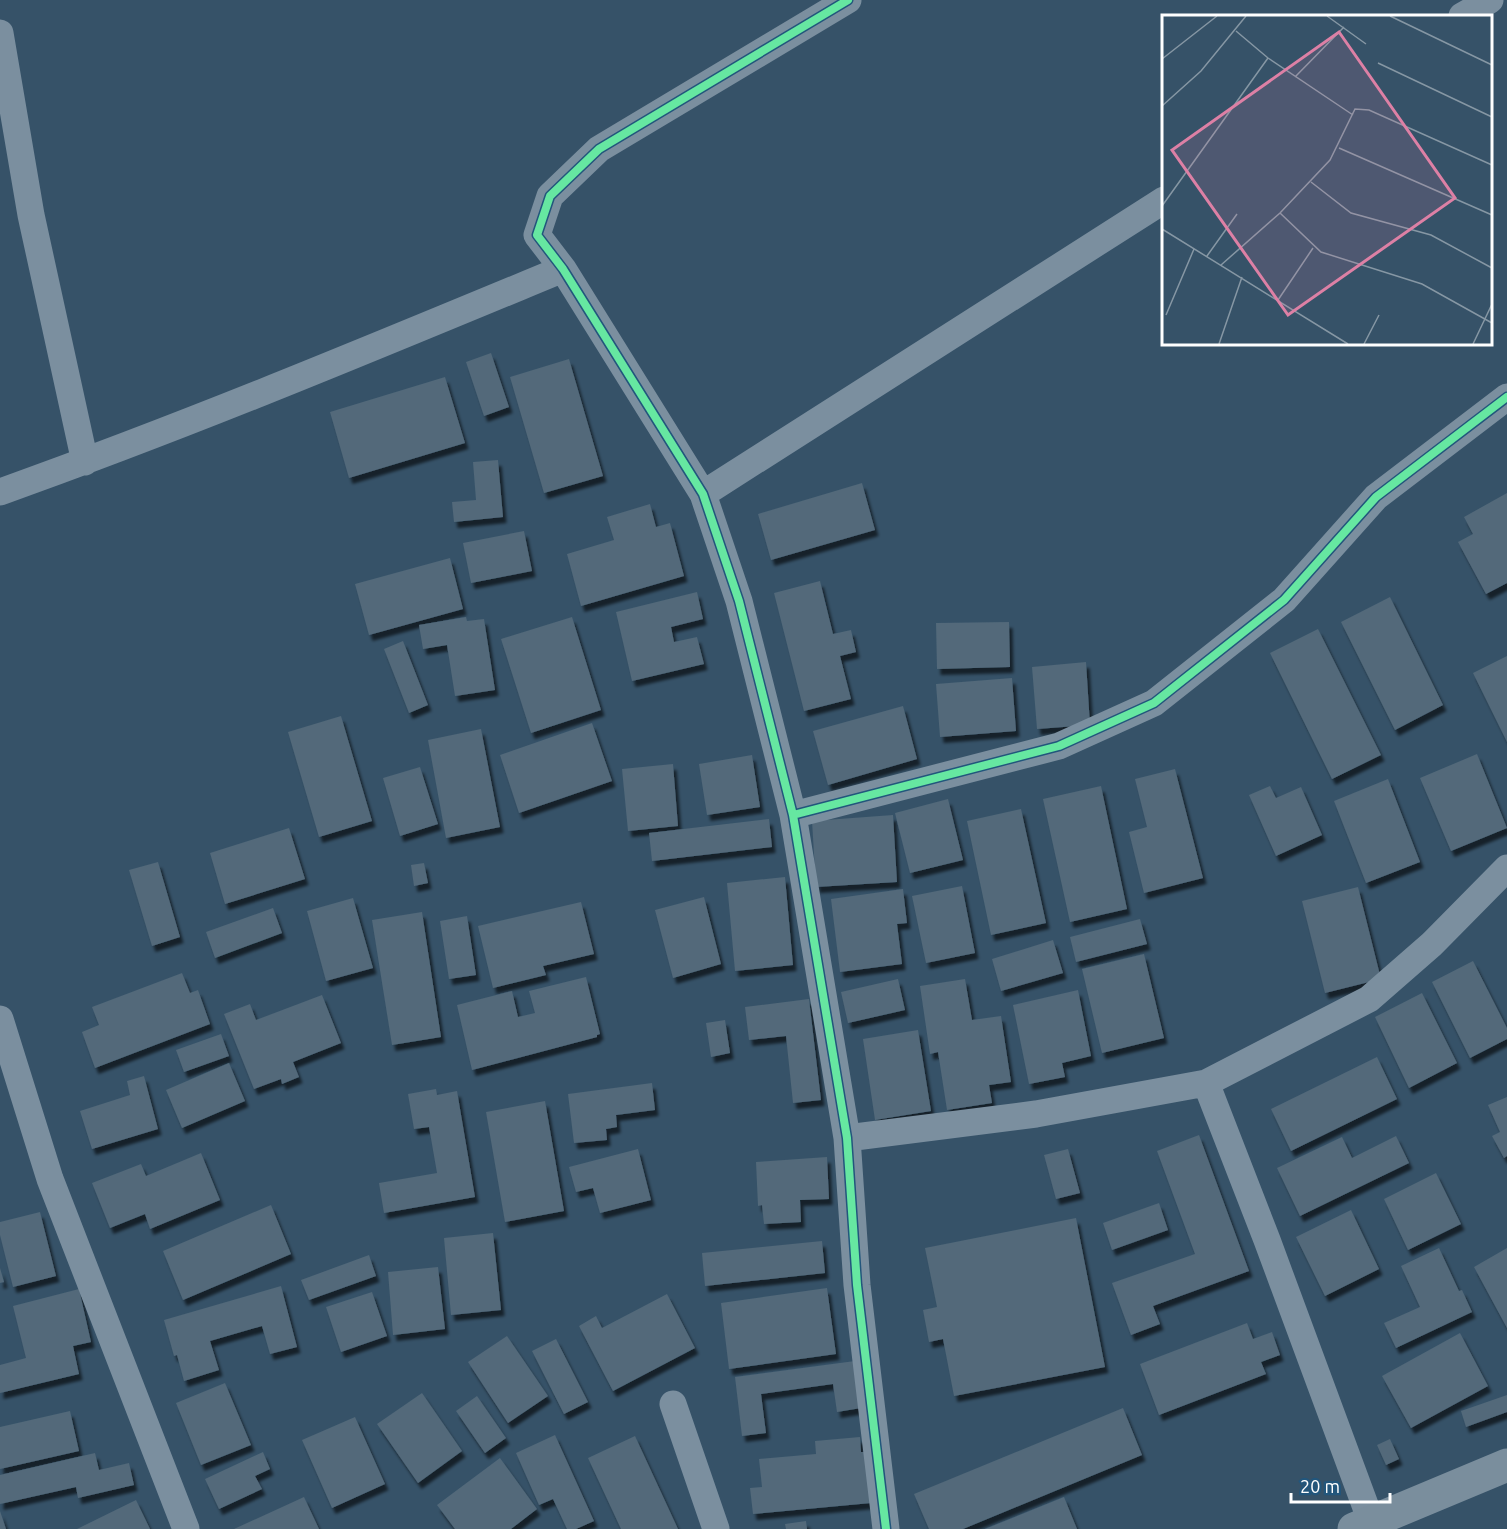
<svg xmlns="http://www.w3.org/2000/svg" width="1507" height="1529" font-family="Ubuntu,sans-serif">
<style>
.building{fill:#52697a;filter:url(#shadow)}
.lines{fill:none;stroke-linecap:round;stroke-linejoin:round}
.minor{stroke:#7b8f9f;stroke-width:27}
.primary{stroke:#7a8e9d;stroke-width:33}
.cycleway-casing{stroke:#22567c;stroke-width:11}
.cycleway{stroke:#66e7a1;stroke-width:8}
.inset-road{fill:none;stroke:#8697a4;stroke-width:1.5}
.view{fill:#dd80a5;fill-opacity:0.15;stroke:#dd80a5;stroke-width:3}
.inset-edge{fill:none;stroke:#fff;stroke-width:3}
</style>
<defs>
<filter id="shadow"><feDropShadow dx="3.5" dy="6" stdDeviation="1.5" flood-color="#0009"/></filter>
</defs>
<rect width="100%" height="100%" fill="#365268"/>
<path class="building" d="M491,353L509,407L484,416L466,362Z
M569,359L603,476L544,493L510,377Z
M445,377L465,443L349,478L330,412Z
M498,460L503,517L454,522L452,502L476,500L473,462Z
M862,483L875,530L771,560L758,514Z
M1507,493V583L1486,594L1458,542L1473,534L1464,517Z
M650,504L656,527L670,523L684,576L581,606L567,554L614,540L607,517Z
M524,531L532,571L471,583L463,543Z
M450,558L463,609L369,635L355,584Z
M820,581L833,634L851,630L856,652L840,656L851,699L804,711L774,593Z
M697,592L703,619L671,627L674,642L697,637L704,664L632,681L616,612Z
M1390,597L1443,705L1395,730L1341,622Z
M466,617L467,621L484,619L495,690L455,696L447,645L423,649L419,625Z
M572,617L601,710L531,733L501,639Z
M1009,622L1010,667L937,669L936,623Z
M1318,629L1381,755L1332,779L1270,653Z
M403,641L428,705L409,713L384,649Z
M1507,656V742L1473,673Z
M1086,662L1090,725L1037,729L1032,667Z
M1012,678L1016,731L940,737L936,684Z
M903,706L917,759L828,785L813,731Z
M341,716L372,821L319,837L288,732Z
M592,723L612,781L519,813L500,755Z
M481,729L500,827L446,838L428,740Z
M1477,754L1507,828L1451,851L1420,778Z
M752,755L760,807L707,815L699,764Z
M673,764L678,826L628,831L622,769Z
M420,767L438,824L400,836L383,778Z
M1175,769L1203,878L1144,893L1129,832L1147,827L1135,779Z
M1388,779L1420,862L1366,883L1334,801Z
M1101,786L1127,909L1070,922L1043,799Z
M1270,786L1276,798L1301,787L1322,835L1276,856L1249,795Z
M948,799L963,860L910,873L895,813Z
M1021,809L1046,923L991,935L967,821Z
M893,815L897,882L816,887L812,821Z
M769,819L772,847L652,861L649,833Z
M289,828L305,879L225,904L210,853Z
M158,862L180,937L152,946L129,870Z
M424,863L428,883L414,886L411,865Z
M785,877L793,965L735,971L727,883Z
M962,886L975,953L926,963L912,896Z
M1358,887L1381,979L1325,993L1302,901Z
M903,889L907,923L897,924L902,964L840,972L831,899Z
M704,897L721,964L673,978L655,910Z
M353,898L373,968L326,981L307,911Z
M581,902L594,954L543,966L546,975L493,988L478,926Z
M273,908L282,933L215,958L206,932Z
M422,912L441,1037L392,1045L372,920Z
M467,916L476,975L449,979L440,921Z
M1140,919L1147,944L1076,962L1070,937Z
M1053,940L1063,973L1001,991L992,959Z
M1144,954L1164,1038L1102,1053L1082,969Z
M1473,961L1507,1028V1039L1470,1058L1432,982Z
M182,973L190,993L198,990L210,1024L95,1068L82,1032L99,1025L92,1007Z
M586,977L600,1034L597,1035V1037L472,1070L457,1005L512,991L518,1017L535,1013L529,991Z
M898,979L905,1010L848,1023L841,992Z
M965,979L972,1020L1001,1016L1011,1082L989,1085L992,1103L947,1110L938,1052L930,1054L920,986Z
M1078,990L1091,1056L1062,1063L1065,1077L1029,1084L1013,1005Z
M1422,993L1457,1063L1409,1088L1375,1017Z
M322,995L341,1043L293,1062L299,1077L282,1084L281,1079L254,1089L224,1014L250,1004L256,1020Z
M809,999L821,1100L793,1103L786,1036L749,1040L745,1007Z
M725,1020L730,1053L711,1057L706,1023Z
M918,1030L931,1111L875,1120L863,1039Z
M221,1034L229,1056L184,1072L176,1050Z
M1377,1057L1397,1099L1291,1151L1271,1109Z
M229,1063L245,1101L182,1128L166,1090Z
M144,1076L158,1129L92,1149L80,1111L130,1095L127,1081Z
M652,1083L655,1110L616,1115L617,1127L606,1129L607,1140L574,1143L568,1094Z
M436,1089L437,1095L457,1091L475,1197L384,1213L379,1183L437,1173L429,1127L414,1129L408,1094Z
M1507,1097V1156L1504,1158L1492,1136L1500,1132L1488,1105Z
M545,1101L564,1211L505,1222L486,1112Z
M1199,1135L1249,1271L1153,1306L1160,1324L1131,1335L1112,1283L1195,1254L1157,1151Z
M1396,1136L1409,1163L1300,1216L1277,1168L1342,1137L1352,1158Z
M638,1149L651,1200L600,1213L593,1188L576,1192L569,1167Z
M1068,1149L1080,1193L1056,1199L1044,1155Z
M201,1153L220,1200L150,1229L145,1214L110,1228L92,1183L141,1164L146,1176Z
M827,1157L829,1199L800,1200L801,1222L764,1224L762,1205L758,1206L756,1162Z
M1436,1173L1461,1224L1408,1250L1384,1199Z
M1159,1203L1168,1230L1112,1250L1103,1223Z
M271,1205L291,1254L183,1300L163,1251Z
M1351,1210L1379,1269L1325,1296L1296,1237Z
M40,1212L56,1276L13,1287L0,1235V1222Z
M1076,1218L1105,1367L954,1396L943,1339L929,1342L923,1310L937,1307L925,1248Z
M493,1233L501,1310L451,1315L444,1238Z
M822,1241L825,1273L705,1286L702,1253Z
M1439,1248L1459,1291L1462,1290L1472,1312L1396,1348L1384,1323L1420,1307L1401,1266Z
M1507,1248V1328L1474,1267Z
M369,1255L376,1276L309,1300L301,1280Z
M438,1267L445,1329L393,1335L388,1272Z
M0,1268L4,1282L0,1283Z
M281,1286L297,1347L270,1354L262,1326L210,1341L219,1370L184,1381L177,1355L174,1356L164,1320Z
M827,1288L836,1354L729,1369L721,1303Z
M79,1289L91,1342L73,1346L79,1374L0,1393V1365L26,1358L13,1306Z
M372,1292L387,1336L341,1352L326,1307Z
M667,1294L695,1348L613,1391L579,1326L596,1316L602,1328Z
M1247,1323L1253,1339L1272,1332L1280,1355L1261,1362L1266,1374L1159,1415L1140,1364Z
M1460,1333L1488,1386L1411,1428L1382,1376Z
M507,1336L548,1396L508,1423L468,1362Z
M556,1339L588,1402L564,1414L532,1351Z
M855,1361L861,1408L837,1412L833,1384L761,1394L766,1433L742,1436L735,1377Z
M225,1383L251,1445L201,1465L176,1403Z
M422,1393L462,1451L418,1483L377,1424Z
M1507,1395V1412L1466,1427L1461,1411Z
M477,1396L506,1438L485,1453L456,1411Z
M1123,1408L1142,1455L963,1529H929L914,1494Z
M70,1411L79,1451L0,1469V1427Z
M355,1417L385,1484L332,1508L302,1440Z
M555,1435L594,1521L576,1529H567L553,1499L539,1505L516,1453Z
M635,1436L678,1529H621L588,1458Z
M860,1437L861,1452H867L871,1503L753,1514L750,1488L762,1487L759,1459L816,1454L815,1441Z
M1390,1439L1399,1459L1386,1465L1377,1445Z
M263,1452L270,1469L255,1476L262,1489L219,1509L205,1479Z
M95,1453L99,1470L129,1463L134,1485L78,1498L76,1487L0,1504V1475Z
M500,1458L537,1509L511,1529H455L437,1505Z
M304,1497L319,1529H234Z
M1064,1497L1077,1529H985Z
M136,1500L150,1529H77Z
M0,1511L6,1529H0Z
M806,1521L807,1529H786L785,1524Z"/>
<g class="lines">
<path class="minor" d="M848,0L599,149L550,196L537,235L563,269L703,494L739,601L793,815L847,1138L857,1285L886,1529
M1462,16L1490,0
M0,33L31,215L85,462
M0,492C191,424 377,346 563,269
M703,494L1164,200
M793,815L1059,746L1154,703L1284,600L1376,497L1507,397
M0,1019L50,1179L186,1529
M1206,1083L1267,1240L1371,1521
M847,1138L1036,1114L1206,1083L1369,999L1432,944L1507,868
M673,1404L716,1529"/>
<path class="primary" d="M1354,1529L1507,1465"/>
<defs>
<path id="cycleway" d="M848,0L599,149L550,196L537,235L563,269L703,494L739,601L793,815L847,1138L857,1285L886,1529
M793,815L1059,746L1154,703L1284,600L1376,497L1507,397"/>
</defs>
<use href="#cycleway" class="cycleway-casing"/>
<use href="#cycleway" class="cycleway"/>
</g>
<g transform="translate(1162 15)">
<rect width="330" height="330" fill="#365268"/>
<path class="inset-road" d="M165,1L204,29M228,1L330,50M74,16L106,43L191,100M0,44L55,1M216,48L330,102M133,62L182,12M0,91L39,56L84,1M177,133L330,200M149,167L189,198L269,220L330,253M0,191L106,43M118,198L159,237L260,269L330,308M0,214L186,329M45,241L75,199M59,250L118,198L168,145L193,94L207,95L330,150M116,285L151,233M4,300L32,234M57,329L80,262M202,329L217,300M311,329L330,289"/>
<path class="view" d="M177,17L293,183L126,300L10,135Z"/>
<rect width="330" height="330" class="inset-edge"/>
</g>
<path d="M1291 1493v9h99v-9" fill="none" stroke="#ffffff" stroke-width="3"/>
<text x="1300" y="1493" font-size="18" fill="#ffffff" stroke="#22567c" stroke-width="4.5" paint-order="stroke">20 m</text>
</svg>
